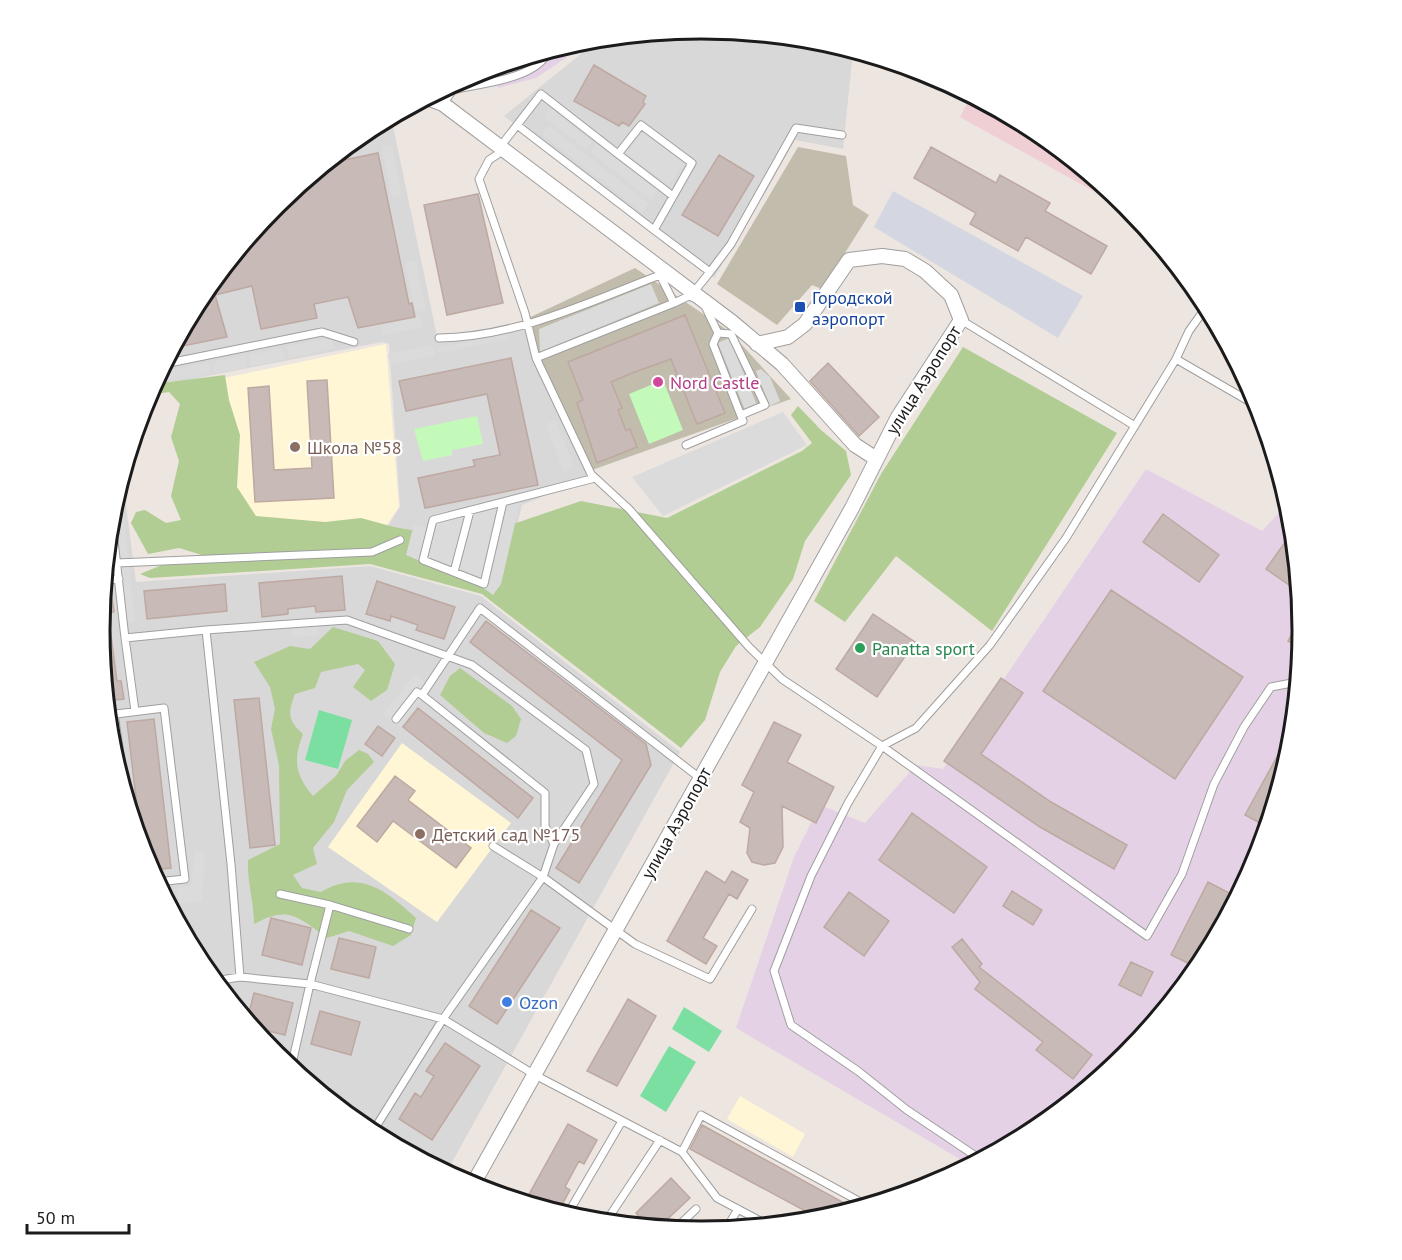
<svg xmlns="http://www.w3.org/2000/svg" width="1402" height="1260" font-family="'PT Sans',sans-serif">
<style>
.residential{fill:#d9d8d8}
.commercial{fill:#efced4}
.industrial{fill:#e5d1e6}
.education{fill:#fff6d6}
.construction{fill:#c1bcab}
.forest{fill:#b1cd93}
.park{fill:#c3faba}
.pitch{fill:#7bdfa1}
.parking{fill:#dbdbdb}
.plaza{fill:#d4d7e2}
.building{fill:#c8bab6;stroke:#bea8a2;stroke-width:1.5}
.lines{fill:none;stroke-linecap:round;stroke-linejoin:round}
.service-casing{stroke:#9f9f9f;stroke-width:9}
.minor-casing{stroke:#9f9f9f;stroke-width:16}
.service{stroke:#fff;stroke-width:7}
.minor{stroke:#fff;stroke-width:14}
.transit-dot{fill:#1a4fb4;stroke:#fff;stroke-width:2}
.hotel-dot{fill:#d1479c;stroke:#fff;stroke-width:2}
.education-dot{fill:#8d6e63;stroke:#fff;stroke-width:2}
.leisure-dot{fill:#2e9e5b;stroke:#fff;stroke-width:2}
.shop-dot{fill:#3f7fe0;stroke:#fff;stroke-width:2}
.labels{text-anchor:middle;dominant-baseline:central;stroke-width:4.5;stroke-linejoin:round;paint-order:stroke}
.transit-label{font-size:18px;fill:#164399;stroke:#fff;text-anchor:start}
.street-label{font-size:18px;fill:#1b1b1b;stroke:#fff}
.hotel-label{font-size:18px;fill:#b23c85;stroke:#fff;text-anchor:start}
.education-label{font-size:18px;fill:#785e54;stroke:#fff;text-anchor:start}
.leisure-label{font-size:18px;fill:#27864d;stroke:#fff;text-anchor:start}
.shop-label{font-size:18px;fill:#366cbe;stroke:#fff;text-anchor:start}
.rim{fill:none;stroke:#1b1b1b;stroke-width:3}
</style>
<rect width="100%" height="100%" fill="#ede5e0"/>
<path class="residential" d="M701,29L819,40L853,51L843,149L795,140L714,278L504,116L582,53L577,44L582,41Z
M393,126L438,341L524,328L590,477L522,505L503,584L376,545L400,507L389,344L382,342L187,380L154,383L201,296L276,204L364,132Z
M122,475L136,582L370,566L481,596L680,752L446,1173L367,1130L275,1055L201,964L145,860L111,747L100,630L111,512Z"/>
<path class="commercial" d="M971,96L1035,130L1133,213L960,117Z"/>
<path class="industrial" d="M560,47L567,57L536,78L498,88L491,68Z
M1146,469L1262,531L1288,503L1302,630L1291,748L1257,860L1201,964L1126,1056L1035,1130L970,1165L736,1028L794,857L820,805L865,823L916,765L943,769Z"/>
<path class="education" d="M386,344L399,507L376,541L210,545L186,386Z
M402,743L511,823L437,922L328,847Z
M740,1096L805,1134L793,1157L727,1119Z"/>
<path class="construction" d="M798,147L846,156L853,205L869,215L822,289L812,285L777,325L717,284Z
M635,268L730,332L791,399L592,470L522,321Z"/>
<path class="forest" d="M963,347L1117,433L992,631L896,556L845,622L814,601L881,474Z
M225,375L229,400L240,435L237,487L256,516L325,522L361,518L394,527L466,540L581,501L667,518L802,451L812,443L791,415L798,406L821,430L846,451L851,475L805,541L793,579L760,627L736,646L720,672L705,720L681,748L482,594L370,564L150,578L140,574L162,565L203,562L202,555L179,548L148,554L131,523L136,512L145,510L166,523L181,520L171,496L179,461L171,437L180,404L169,392L149,395L145,400L153,384Z
M333,627L378,641L395,664L387,690L371,701L353,687L365,670L358,664L321,672L315,688L295,694C288,712 287,720 303,734C293,759 295,775 313,796L336,776L345,761L359,750L368,754L374,762L347,790L334,822L313,848L317,864L293,875L302,888L321,892C361,869 386,891 416,918L411,935L393,946L349,931L327,938C298,917 289,905 254,924C254,901 247,883 248,860L280,844L279,765L271,729L275,709L270,687L254,662L290,646L310,649Z
M460,668L512,706L521,719L516,736L507,743L484,733L440,695L450,676Z"/>
<path class="park" d="M663,380L683,430L649,444L629,394Z
M477,416L483,444L452,450V455L423,461L414,429Z"/>
<path class="pitch" d="M319,710L352,720L338,769L305,760Z
M684,1007L722,1031L709,1052L672,1029Z
M669,1046L696,1062L666,1112L640,1096Z"/>
<path class="parking" d="M551,109L592,141L586,149L544,117Z
M549,126L649,204L642,212L542,134Z
M643,132L684,164L668,185L627,153Z
M597,144L658,191L651,200L590,152Z
M392,145L402,195L392,198L382,148Z
M416,260L426,310L415,312L405,263Z
M651,284L659,303L540,352L539,329Z
M420,317L423,327L383,335L381,325Z
M507,334L508,339L439,353L438,348Z
M332,338L334,349L290,358L287,346Z
M729,338L757,405L745,410L718,343Z
M432,345L435,355L390,365L388,354Z
M283,348L285,359L251,366L249,355Z
M245,355L247,367L215,373L213,362Z
M209,362L211,374L162,382L160,372Z
M761,369L770,377L780,401L770,406L756,371Z
M783,412L807,445L663,516L632,477Z
M555,420L574,466L563,471L546,424Z
M120,484L135,622L125,624L112,509Z
M520,502L501,584L493,595L485,589L406,555L414,524L426,527L427,524Z
M318,623L319,635L292,637L291,624Z
M415,674L431,687L400,727L383,714Z
M195,851L205,852L202,901L179,904L176,888L191,885Z"/>
<path class="plaza" d="M893,191L1083,296L1058,338L874,227Z"/>
<path class="building" d="M594,65L646,96L643,102L645,104L629,126L622,122L619,126L574,101Z
M931,147L996,183L1000,175L1050,203L1045,211L1107,246L1091,274L1026,237L1018,251L970,224L976,213L914,178Z
M378,153L409,304L412,303L415,317L358,328L348,297L314,304L317,318L261,329L252,286L215,295L227,337L173,348L201,296L276,204L325,164Z
M719,155L754,176L718,236L682,215Z
M478,194L503,303L447,315L424,205Z
M685,315L725,413L697,424L671,359L632,373L611,382L622,408L618,410L626,431L630,429L637,447L597,463L577,403L583,400L568,362Z
M511,358L538,485L425,508L418,478L475,466L473,460L500,455L487,394L406,411L399,381Z
M828,363L879,417L859,436L810,381Z
M327,380L334,498L255,502L248,388L269,386L274,470L312,468L307,381Z
M1163,514L1219,555L1199,582L1143,542Z
M1293,531L1297,573L1289,585L1266,569Z
M342,576L345,610L316,612L315,606L288,609V614L262,617L259,583Z
M377,581L455,607L444,639L416,630L418,625L391,616L390,621L366,614Z
M225,584L227,611L147,619L144,591Z
M110,585L114,612L108,613L117,681H121L124,699L106,701L100,630L104,586Z
M1111,590L1243,677L1175,779L1043,691Z
M873,614L915,642L877,697L836,669Z
M1301,618L1302,630L1301,648L1288,641Z
M486,621L646,744L651,765L579,883L556,868L622,760L470,642Z
M1001,678L1023,693L981,754L1051,802L1127,845L1114,869L1040,827L944,761Z
M259,698L275,845L250,848L234,700Z
M418,708L533,798L518,818L403,727Z
M154,719L171,868L151,870L142,848L127,722Z
M774,722L801,735L787,762L834,787L816,823L782,806L783,847L775,863L764,865L752,862L747,853L750,828L740,822L754,792L742,785Z
M378,726L395,738L382,756L365,744Z
M1290,733L1291,748L1267,827L1245,815Z
M395,776L415,791L408,800L471,848L456,868L393,821L377,842L357,826Z
M912,813L987,867L954,913L879,860Z
M706,871L725,883L732,871L748,880L737,899L729,894L703,938L717,946L706,964L667,941Z
M1208,882L1237,897L1198,968L1171,955Z
M1012,891L1042,910L1033,925L1003,906Z
M849,892L889,921L864,956L824,927Z
M531,910L560,928L497,1024L469,1006Z
M271,918L311,928L302,965L262,955Z
M339,938L376,947L369,978L331,969Z
M962,939L982,964L979,967L1092,1055L1073,1079L1036,1050L1043,1042L975,989L980,982L952,947Z
M1131,962L1153,972L1141,996L1119,985Z
M254,993L293,1003L285,1035L252,1027L247,1020Z
M628,999L656,1016L617,1086L587,1071Z
M320,1011L360,1022L351,1055L311,1044Z
M445,1043L480,1066L432,1140L399,1119L415,1093L421,1097L434,1076L426,1071Z
M568,1124L597,1140L584,1164L579,1161L565,1187L570,1190L558,1212L527,1198Z
M702,1125L855,1209L820,1219L690,1149Z
M671,1178L690,1198L659,1227L647,1226L636,1213Z"/>
<g class="lines">
<defs>
<path id="service" d="M483,71L486,82
M443,104L453,90C481,83 535,80 549,51
M517,125L654,230
M500,147L541,94L618,154
M504,150L489,160L479,179L525,313L536,358L591,474L629,509L749,647L782,679L882,746L1147,936L1182,874L1214,784L1244,727L1271,687L1297,682
M673,196L618,154L641,125L692,163L654,230L710,272L693,293
M710,272L731,244L796,128L842,135
M674,303L689,296L694,298
M961,320L1135,426
M718,333L731,334L765,405L741,415
M439,338C517,337 589,302 660,275L674,303L536,358
M1176,359L1189,331L1207,306
M164,364L322,332L354,342
M686,445L743,421L713,344L718,333L705,306
M503,502L484,584L423,560L433,520L595,478
M111,514L125,638
M117,563L372,552L400,540
M454,572L470,511
M104,580L119,579
M206,630L347,620L472,665L586,750L594,784L554,844L543,877L493,846
M422,695L480,608L701,779
M135,711L125,638L206,630L231,864L240,977
M114,714L127,801
M108,715L164,708L185,879L157,882
M396,719L417,692L422,695L545,793V826L554,844
M163,882L164,896
M280,894L330,905L409,929
M214,981L240,977L310,984L330,905
M291,1068L310,984L443,1019L535,1075L682,1152L701,1115L866,1205
M372,1133L443,1019L543,877L635,944L710,979L752,909
M682,1152L717,1198L768,1225
M980,1159L907,1110L858,1071L791,1025L774,971L811,876L848,803L882,746L916,728L990,645L1066,538L1176,359L1259,407
M567,1215L622,1121
M615,1223L609,1217L660,1140
M675,1229L696,1209
M726,1229L738,1209"/>
<path id="minor" d="M427,98L443,104L732,322L782,364L855,445L875,458
M472,1186L852,508L898,417L961,320L951,295L925,271L905,259L882,256L849,260L805,324L788,337L757,344"/>
</defs>
<use href="#service" class="service-casing"/>
<use href="#minor" class="minor-casing"/>
<use href="#service" class="service"/>
<use href="#minor" class="minor"/>
</g>
<rect class="transit-dot" x="794" y="301" width="12" height="12" rx="3"/>
<circle class="hotel-dot" cx="658" cy="382" r="6"/>
<g class="education-dot">
<circle cx="295" cy="447" r="6"/>
<circle cx="420" cy="834" r="6"/>
</g>
<circle class="leisure-dot" cx="860" cy="648" r="6"/>
<circle class="shop-dot" cx="507" cy="1002" r="6"/>
<g class="labels">
<g class="transit-label">
<text x="812" y="297">Городской<tspan x="812" dy="21">аэропорт</tspan></text>
</g>
<g class="street-label">
<text transform="translate(923 380) rotate(-58)">улица Аэропорт</text>
<text transform="translate(676 823) rotate(-61)">улица Аэропорт</text>
</g>
<g class="hotel-label">
<text x="670" y="382">Nord Castle</text>
</g>
<g class="education-label">
<text x="307" y="447">Школа №58</text>
<text x="432" y="834">Детский сад №175</text>
</g>
<g class="leisure-label">
<text x="872" y="648">Panatta sport</text>
</g>
<g class="shop-label">
<text x="519" y="1002">Ozon</text>
</g>
</g>
<path d="M0 0H1402V1260H0ZM110 630a591 591 0 1 1 1182 0a591 591 0 1 1-1182 0Z" fill="#fff" fill-rule="evenodd"/>
<path class="rim" d="M110 630a591 591 0 1 1 1182 0a591 591 0 1 1-1182 0Z"/>
<path d="M27 1224v9h102v-9" fill="none" stroke="#1b1b1b" stroke-width="3"/>
<text x="36" y="1224" font-size="18" fill="#1b1b1b" stroke="#ffffff" stroke-width="4.5" paint-order="stroke">50 m</text>
</svg>
